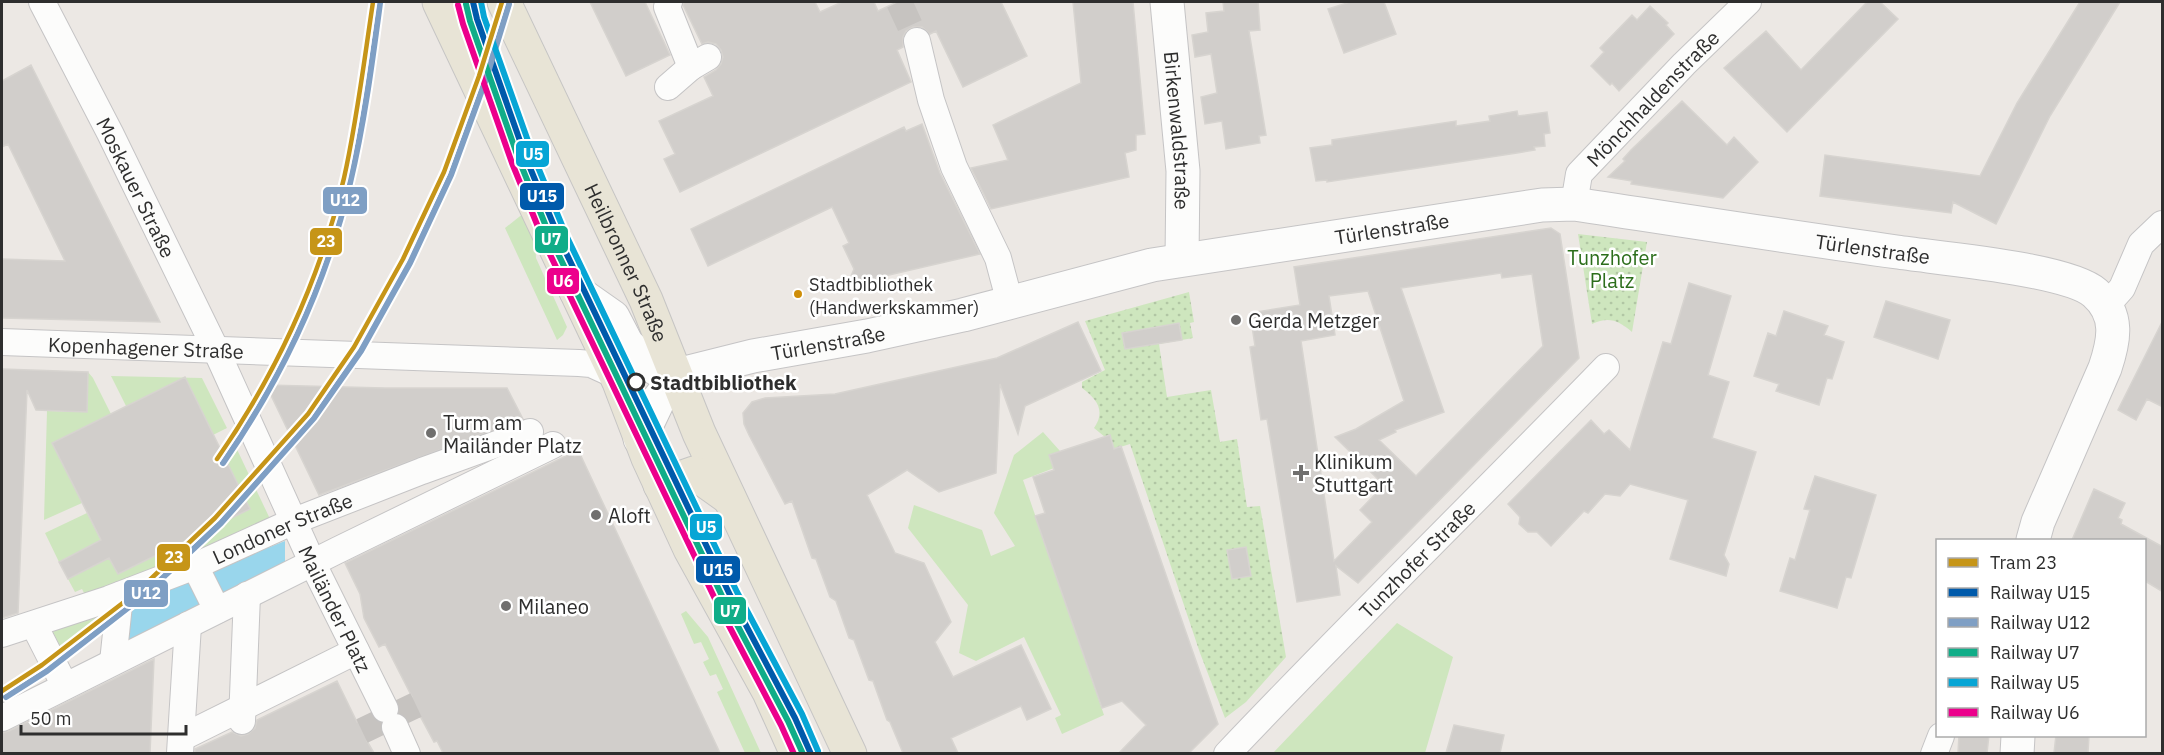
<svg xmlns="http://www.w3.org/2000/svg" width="2164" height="755" font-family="'IBM Plex Sans',sans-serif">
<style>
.grass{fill:#cee6be}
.park{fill:url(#park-dots)}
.water{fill:#99d6ec}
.building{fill:#d1cecb;stroke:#d7d4d0;stroke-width:1.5;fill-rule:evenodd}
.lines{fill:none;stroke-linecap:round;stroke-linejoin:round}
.street-tunnel{stroke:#c6c3c0;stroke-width:26;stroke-dasharray:26 13;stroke-linecap:butt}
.street-casing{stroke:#c5c4c5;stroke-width:28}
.secondary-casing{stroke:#c5c4c5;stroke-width:35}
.primary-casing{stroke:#c6c5c4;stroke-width:35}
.street{stroke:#fcfcfb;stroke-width:26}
.secondary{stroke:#fcfcfb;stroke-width:33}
.primary{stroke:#e8e4d6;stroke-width:33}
.rail-1-casing{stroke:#fff;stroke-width:10}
.rail-2-casing{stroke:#fff;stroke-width:10}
.rail-3-casing{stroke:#fff;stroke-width:10}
.rail-4-casing{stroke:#fff;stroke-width:10}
.rail-5-casing{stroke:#fff;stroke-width:10}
.rail-1{stroke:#005aab;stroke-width:6}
.rail-2{stroke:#7f9fc4;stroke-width:6}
.rail-3{stroke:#10ad88;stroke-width:6}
.rail-4{stroke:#07a5d5;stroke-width:6}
.rail-5{stroke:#ec008c;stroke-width:6}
.tram-1-casing{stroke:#fff;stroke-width:9}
.tram-1{stroke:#c69518;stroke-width:4.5}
.bus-dot{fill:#cf8e09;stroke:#fff;stroke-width:2}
.poi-dot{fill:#706f6e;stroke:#fff;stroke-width:2}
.stop-dot{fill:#fff;stroke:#2e2e2e;stroke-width:3}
.labels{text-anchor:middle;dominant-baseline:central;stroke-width:5;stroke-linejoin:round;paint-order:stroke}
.bus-label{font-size:18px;fill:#2e2e2e;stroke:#fff;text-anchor:start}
.street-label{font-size:20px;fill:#2e2e2e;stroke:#fff}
.park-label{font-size:20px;fill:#2c6e1b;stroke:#fff}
.poi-label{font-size:20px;fill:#2e2e2e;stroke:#fff;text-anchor:start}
.stop-label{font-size:20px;font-weight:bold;fill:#2e2e2e;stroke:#fff;text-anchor:start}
.line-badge{stroke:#fff;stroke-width:2}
.badge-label{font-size:16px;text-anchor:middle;font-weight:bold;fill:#fff}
</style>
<defs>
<pattern id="park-dots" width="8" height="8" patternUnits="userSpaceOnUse" patternTransform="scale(1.5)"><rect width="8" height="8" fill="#cee6be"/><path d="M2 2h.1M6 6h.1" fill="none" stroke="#b1c6a4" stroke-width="1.8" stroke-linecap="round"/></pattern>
</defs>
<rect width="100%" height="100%" fill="#ece8e4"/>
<path class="grass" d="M524,213L535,241L536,258L567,327L563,335L557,340L505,228Z
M88,372L93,378L111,414L53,443L82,503L44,520L47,411L86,412Z
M111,376L202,378L227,428L213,435L126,406Z
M1043,432L1060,451L1054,468L1023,480L1104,715L1062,734L1055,718L1061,715L1024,637L976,661L959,653L968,605L908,528L914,505L982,530L991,556L1015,546L994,513L1014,455Z
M233,441L271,521L197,550L191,538L220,449Z
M87,513L118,574L177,545L182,555L86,597L82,589L75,592L68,579L83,571L74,554L59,562L45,533Z
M109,609V624L55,655L45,634Z
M686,611L708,637L761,753H745L717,692L723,689L716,674L710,676L703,662L709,659L701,642L694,644L681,614Z
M1397,623L1453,657L1425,753H1273Z"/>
<path class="park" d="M1578,234L1647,242L1632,332C1619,321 1609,316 1592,324Z
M1189,292L1194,322L1190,323L1193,338L1159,344L1167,397L1211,390L1220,442L1237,439L1247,507L1260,506L1286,657L1246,702L1225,718L1200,653L1130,444L1114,449L1110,435L1105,437L1094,428C1106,411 1097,399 1082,388V382L1105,370L1085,321Z"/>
<path class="water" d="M285,541V566L219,601L206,572Z
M193,577L207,607L122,649L124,604Z"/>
<path class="building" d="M590,2H645L670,55L626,76Z
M684,2H815L820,12L842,2H874L878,11L897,2H1001L1027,56L963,87L936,31L930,34L922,27H913L906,31L903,37V47L897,50L911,82L680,192L664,159L675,154L659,121L713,96L704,77L716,70L721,64L723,57L721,50L716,44L708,42L702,44L683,5Z
M1073,2H1133L1145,134L1136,135V150L1125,153L1129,177L991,209L971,168L1008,160L993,125L1081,83Z
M1223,2H1258L1260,30L1249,31L1266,135L1259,136L1260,143L1226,149L1222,121L1205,124L1201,97L1217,93L1211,54L1195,57L1192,35L1208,32L1206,13L1224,11Z
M1350,2H1384L1396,34L1344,53L1328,9Z
M1867,2H1880L1898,19L1787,132L1724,68L1766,31L1801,70Z
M2080,2H2120L2050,116L1996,224L1953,202L1951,213L1820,196L1825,155L1980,176L2017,103Z
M1650,6L1668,23L1666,25L1674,34L1619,91L1612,83L1610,85L1591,66L1604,52L1600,48L1632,15L1637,20Z
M31,65L160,322L2,318V259L65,261L8,144L2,147V81Z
M1682,101L1727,145L1734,137L1758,162L1723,198L1631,184L1632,181L1608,177L1625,161L1623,159L1631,150Z
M1517,111L1518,116L1547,112L1550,133L1544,134L1545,146L1534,147L1535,150L1517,153L1327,182V180L1316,181L1310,148L1332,145V140L1456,121V126L1490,121L1489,116Z
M922,124L940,173L980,254L876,278L844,293L854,269L843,246L849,243L832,207L708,266L691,229L904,127L906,131Z
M1551,228L1560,234L1579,358L1358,583L1336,566L1340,595L1297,602L1267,419L1261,420L1250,347L1255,346L1250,313L1300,305L1294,267ZM1501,273L1502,278L1532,274L1543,346L1416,476L1379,440L1396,432L1395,430L1444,412L1401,288ZM1368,291L1404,401L1356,429L1335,437L1384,485L1360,510L1372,522L1334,561L1301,341L1335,335L1329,296Z
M1689,283L1731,296L1708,375L1729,382L1712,438L1756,452L1724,555L1729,564L1726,576L1670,559L1688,500L1630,484L1620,496L1605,494L1588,513L1584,511L1551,546L1537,532H1528L1519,524L1520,517L1508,504L1591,420L1604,434L1609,430L1630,450L1663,342L1671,344Z
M1886,301L1950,320L1938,359L1874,337Z
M1784,311L1828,326L1824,335L1844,342L1832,379L1827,378L1819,405L1776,391L1779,384L1754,376L1768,333L1776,336Z
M2163,320V407L2147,399L2136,420L2118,410Z
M1078,322L1101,371L1025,406L1018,434L1000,384L996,473L939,492L907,470L867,495L895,553L924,563L951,622L935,642L953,677L1021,645L1051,709L1027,720L1021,706L951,738L958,753H903L890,722L887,720L873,681L869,680L854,640L849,638L836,601L830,597L816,559L812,558L792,501L785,504L749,435L744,424L743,413L752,402L765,398L835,394L997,358Z
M1179,323L1182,340L1125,349L1122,333Z
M2,369L88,372L87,412L36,410L27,390L18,613L2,618Z
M185,377L250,509L118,574L109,558L68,579L59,562L101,540L52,443Z
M266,385L385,388H507L523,419L319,495Z
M1110,435L1114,449L1121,446L1218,724L1189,753H1119L1146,725L1122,701L1102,708L1035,516L1045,513L1033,477L1054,470L1049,455Z
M574,452L575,456L580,454L720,753H443L437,741L434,742L420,716L409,721L404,715L399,713V703L412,697L385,644L379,647L364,618L360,594L345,563Z
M1815,476L1876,495L1851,578L1846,577L1837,608L1780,591L1790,558L1795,560L1810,510L1804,509Z
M2094,489L2125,503L2118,518L2122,520L2121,524L2163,547V592L2145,581V540H2072Z
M1246,547L1251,576L1232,579L1227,550Z
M154,659L150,753H2V733L9,731Z
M337,681L357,722L371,715L381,723L382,734L367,741L374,753H195V749L232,732L241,736L248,734L255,728L257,720Z
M1454,725L1504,735L1500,753H1446Z
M1959,735H1989L1987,753H1958Z
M2056,735H2089L2088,753H2054Z"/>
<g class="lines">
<path class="street-tunnel" d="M899,2L917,41
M362,731L416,705"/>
<defs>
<g id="street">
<path id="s1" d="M42,2L110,133L216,350L312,562L385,709"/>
<path d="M669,2L667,7L691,67L708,57"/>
<path d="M917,41L931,100L954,167L998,258L1010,303"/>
<path d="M668,87L691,67"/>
<path id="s2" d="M1574,204L1579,174L1684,64L1748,2"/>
<path d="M2106,306L2122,288L2141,244L2162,224"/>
<path id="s3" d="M2,342L579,363L591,364L615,375"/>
<path d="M195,566L217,610"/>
<path d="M34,625L65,686"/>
<path id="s4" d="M2,634L109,599L195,566L294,521L422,471L530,432"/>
<path d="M113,662L120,595"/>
<path d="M2,718L338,550L553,445"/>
<path d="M242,721L247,595"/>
<path d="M395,727L407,754"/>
<path d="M181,738L356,651"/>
<path d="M180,753L188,625"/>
<path id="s5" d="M1227,754C1351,623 1480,497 1606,367"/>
<path d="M1934,754L1941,736"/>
</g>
<g id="secondary">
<path id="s6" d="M1167,2L1183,171L1182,259"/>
<path id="s7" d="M576,291L613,317L627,344L645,362L665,374L677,375L753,356L867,336L963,315L1152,265L1542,205L1574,204C1681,220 1789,237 1897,252C1937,258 2068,269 2095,293C2120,315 2114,341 2105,368L2038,522L2033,540"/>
<path d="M640,439L659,399L677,375"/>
<path d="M2017,754L2018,736"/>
</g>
<g id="primary">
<path d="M439,2L619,382L648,458L690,549L769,692L797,754"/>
<path id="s8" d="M504,2L646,300L699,433L850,754"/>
<path d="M660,485L694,473L729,498"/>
</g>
</defs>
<use href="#street" class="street-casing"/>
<use href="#secondary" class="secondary-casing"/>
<use href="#primary" class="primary-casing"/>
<use href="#street" class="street"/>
<use href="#secondary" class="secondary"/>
<use href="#primary" class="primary"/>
<defs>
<path id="rail-1" d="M473,2L477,19L526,158L559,238L730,595L795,718L811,754"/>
<path id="rail-2" d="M223,463C282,378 326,284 350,183C364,124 372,63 380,3
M6,697L47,671L142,597L221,523L314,418L361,351L410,263L451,175L486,79L509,4"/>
<path id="rail-3" d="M466,4L470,21L519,160L552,241L723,598L788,721L803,754"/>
<path id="rail-4" d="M481,2L484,17L533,155L566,235L737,592L802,714L818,751"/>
<path id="rail-5" d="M458,5L463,24L512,163L545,244L716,601L781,725L794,754"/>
</defs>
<use href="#rail-1" class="rail-1-casing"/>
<use href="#rail-2" class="rail-2-casing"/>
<use href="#rail-3" class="rail-3-casing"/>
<use href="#rail-4" class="rail-4-casing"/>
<use href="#rail-5" class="rail-5-casing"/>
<use href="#rail-1" class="rail-1"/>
<use href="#rail-2" class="rail-2"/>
<use href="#rail-3" class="rail-3"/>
<use href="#rail-4" class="rail-4"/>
<use href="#rail-5" class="rail-5"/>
<defs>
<path id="tram-1" d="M217,459C276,374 320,279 344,178C357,120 364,61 373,2
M2,691L42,665L137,592L215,518L308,414L354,347L403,259L444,172L479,76L502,2"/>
</defs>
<use href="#tram-1" class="tram-1-casing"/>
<use href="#tram-1" class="tram-1"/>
</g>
<circle class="bus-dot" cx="798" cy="294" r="5"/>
<g class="poi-dot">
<circle cx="1236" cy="320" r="6"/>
<circle cx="431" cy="433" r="6"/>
<path d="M1298 464h6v6h6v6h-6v6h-6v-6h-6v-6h6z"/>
<circle cx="596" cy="515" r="6"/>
<circle cx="506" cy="606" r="6"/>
</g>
<circle class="stop-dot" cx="636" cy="382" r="8"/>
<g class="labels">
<g class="bus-label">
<text x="809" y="284">Stadtbibliothek<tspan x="809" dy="23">(Handwerkskammer)</tspan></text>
</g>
<g class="street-label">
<text stroke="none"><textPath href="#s2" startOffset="136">Mönchhaldenstraße</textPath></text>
<text stroke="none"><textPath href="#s6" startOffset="129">Birkenwaldstraße</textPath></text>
<text stroke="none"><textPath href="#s1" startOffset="208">Moskauer Straße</textPath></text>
<text stroke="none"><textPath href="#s7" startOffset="867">Türlenstraße</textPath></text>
<text stroke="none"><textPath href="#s7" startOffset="1353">Türlenstraße</textPath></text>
<text stroke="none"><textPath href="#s8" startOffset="288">Heilbronner Straße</textPath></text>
<text stroke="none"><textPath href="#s7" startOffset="291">Türlenstraße</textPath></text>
<text stroke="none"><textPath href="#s3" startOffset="144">Kopenhagener Straße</textPath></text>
<text stroke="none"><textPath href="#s4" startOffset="300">Londoner Straße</textPath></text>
<text stroke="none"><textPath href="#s5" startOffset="272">Tunzhofer Straße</textPath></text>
<text stroke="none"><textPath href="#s1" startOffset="674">Mailänder Platz</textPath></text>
</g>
<g class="park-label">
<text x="1612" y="257">Tunzhofer<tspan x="1612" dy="23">Platz</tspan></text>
</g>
<g class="poi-label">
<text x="1248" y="320">Gerda Metzger</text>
<text x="443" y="422">Turm am<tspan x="443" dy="23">Mailänder Platz</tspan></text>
<text x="1314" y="461">Klinikum<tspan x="1314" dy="23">Stuttgart</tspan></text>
<text x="608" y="515">Aloft</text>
<text x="518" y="606">Milaneo</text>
</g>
<g class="stop-label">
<text x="650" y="382">Stadtbibliothek</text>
</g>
</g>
<g class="line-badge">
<rect x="515" y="140" width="35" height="28" rx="6" fill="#07a5d5"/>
<rect x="519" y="182" width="46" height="29" rx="6" fill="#005aab"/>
<rect x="322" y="186" width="46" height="29" rx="6" fill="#7f9fc4"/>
<rect x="534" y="225" width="35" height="29" rx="6" fill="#10ad88"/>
<rect x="309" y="227" width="34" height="29" rx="6" fill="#c69518"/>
<rect x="546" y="267" width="34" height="28" rx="6" fill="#ec008c"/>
<rect x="689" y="513" width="34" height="28" rx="6" fill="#07a5d5"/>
<rect x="156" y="543" width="35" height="29" rx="6" fill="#c69518"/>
<rect x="695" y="555" width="46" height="29" rx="6" fill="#005aab"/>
<rect x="123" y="579" width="46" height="29" rx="6" fill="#7f9fc4"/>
<rect x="713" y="596" width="34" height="29" rx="6" fill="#10ad88"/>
</g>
<g class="badge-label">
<text x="533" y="160">U5</text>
<text x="542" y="202">U15</text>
<text x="345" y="206">U12</text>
<text x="551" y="245">U7</text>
<text x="326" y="247">23</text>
<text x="563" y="287">U6</text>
<text x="706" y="533">U5</text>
<text x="174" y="563">23</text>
<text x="718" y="576">U15</text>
<text x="146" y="599">U12</text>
<text x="730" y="617">U7</text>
</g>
<rect width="2164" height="755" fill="none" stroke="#2e2e2e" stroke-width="6"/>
<rect x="1936" y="539" width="210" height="198" fill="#ffffff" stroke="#ababab" stroke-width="1.5"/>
<rect x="1948" y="558" width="30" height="9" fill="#c69518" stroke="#ababab" stroke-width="1.5"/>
<text x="1990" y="569" font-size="18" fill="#2e2e2e">Tram 23</text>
<rect x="1948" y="588" width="30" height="9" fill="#005aab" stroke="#ababab" stroke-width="1.5"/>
<text x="1990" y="599" font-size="18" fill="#2e2e2e">Railway U15</text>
<rect x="1948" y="618" width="30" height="9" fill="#7f9fc4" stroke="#ababab" stroke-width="1.5"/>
<text x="1990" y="629" font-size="18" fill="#2e2e2e">Railway U12</text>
<rect x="1948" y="648" width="30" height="9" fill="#10ad88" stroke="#ababab" stroke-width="1.5"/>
<text x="1990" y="659" font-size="18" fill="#2e2e2e">Railway U7</text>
<rect x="1948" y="678" width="30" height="9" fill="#07a5d5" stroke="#ababab" stroke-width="1.5"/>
<text x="1990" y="689" font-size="18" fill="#2e2e2e">Railway U5</text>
<rect x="1948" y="708" width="30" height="9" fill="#ec008c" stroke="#ababab" stroke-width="1.5"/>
<text x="1990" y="719" font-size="18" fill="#2e2e2e">Railway U6</text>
<path d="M21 725v9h165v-9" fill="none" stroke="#2e2e2e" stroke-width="3"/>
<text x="30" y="725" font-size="18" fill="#2e2e2e" stroke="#ffffff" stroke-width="4.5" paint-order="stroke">50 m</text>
</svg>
